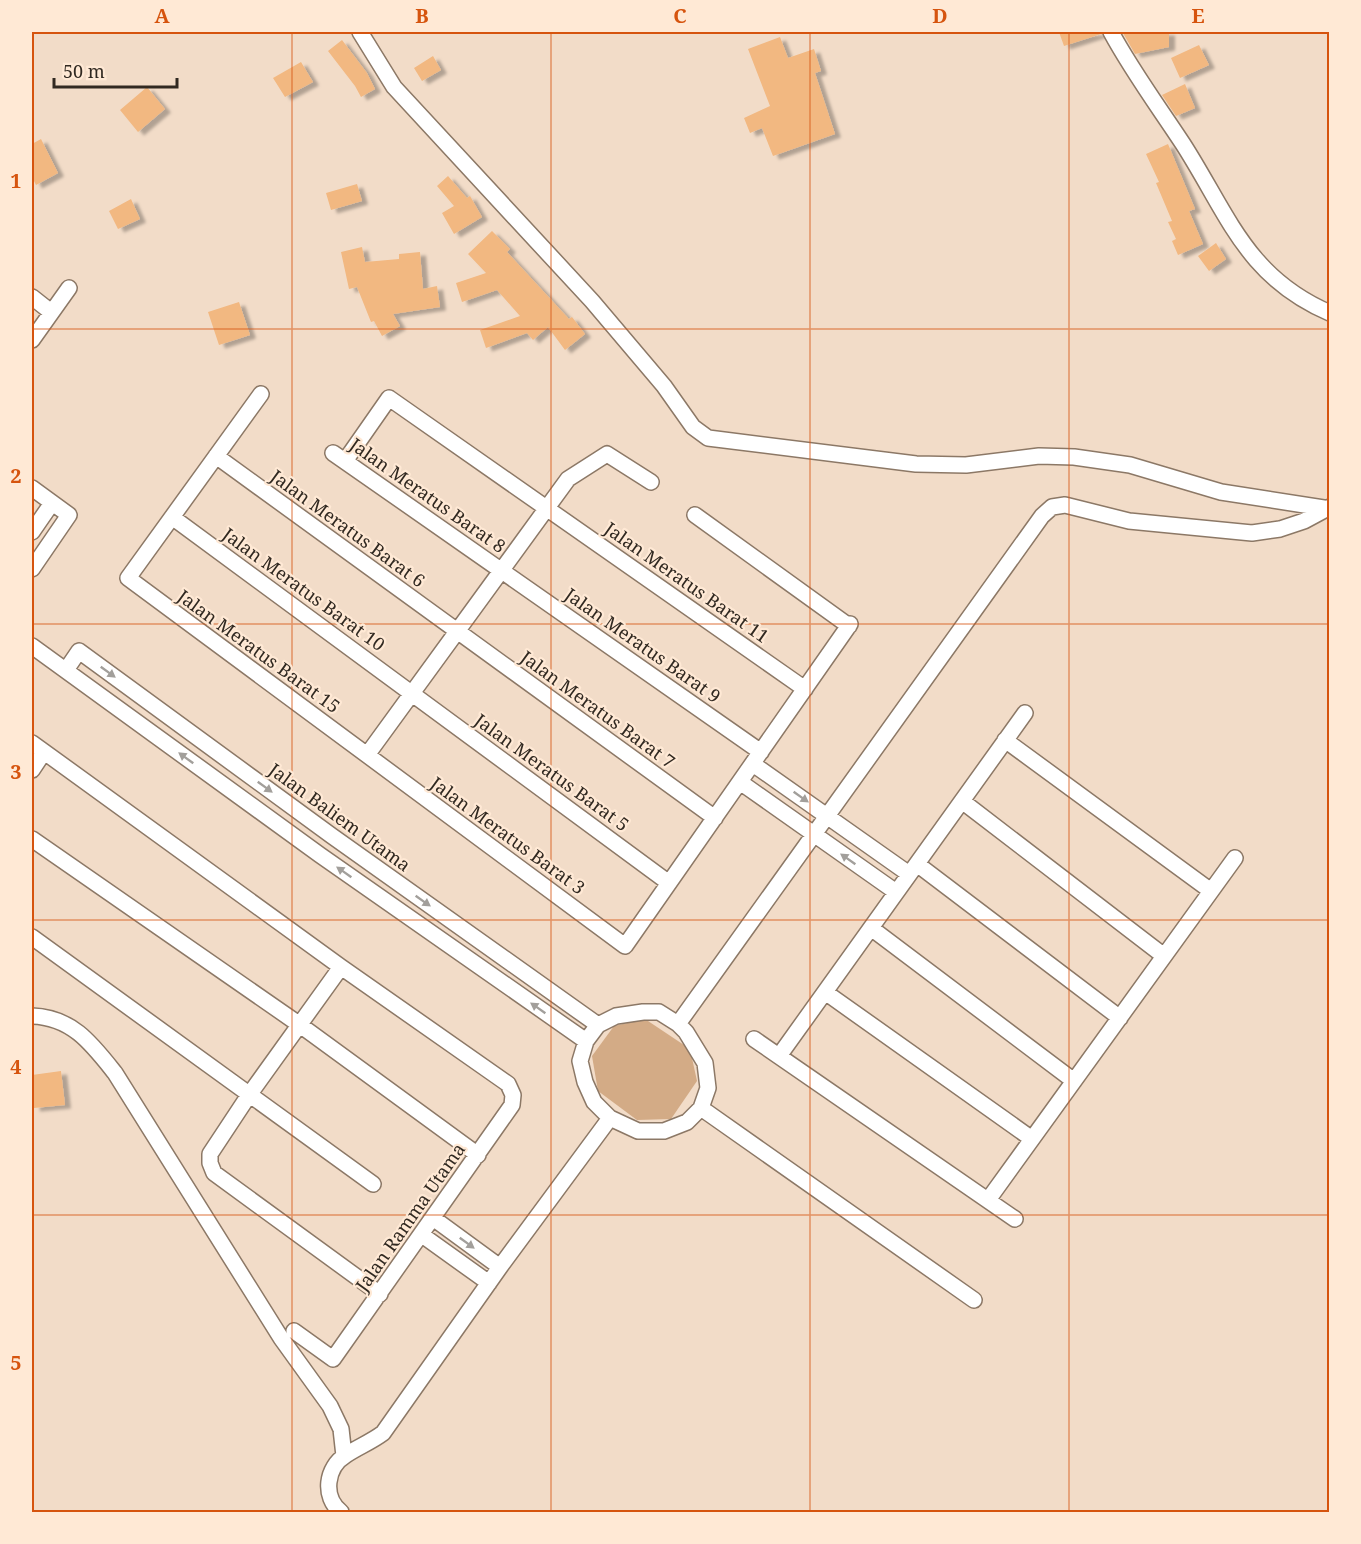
<svg xmlns="http://www.w3.org/2000/svg" width="1361" height="1544" font-family="'Noto Serif',serif">
<style>
.green{fill:#d3ab86}
.building{fill:#f2b881;filter:url(#shadow)}
.lines{fill:none;stroke-linecap:round;stroke-linejoin:round}
.minor-casing{stroke:#8c7866;stroke-width:18}
.minor{stroke:#fff;stroke-width:15}
.oneway{fill:#a29f9b}
.grid{fill:none;stroke:#d6540e;stroke-width:1.5;stroke-opacity:0.55}
.labels{text-anchor:middle;dominant-baseline:central;stroke-width:4.5;stroke-linejoin:round;paint-order:stroke}
.street-label{font-size:18px;fill:#312921;stroke:#ffe9d5}
.neatline{fill:none;stroke:#d6540e;stroke-width:2}
.grid-label{font-size:20px;text-anchor:middle;font-weight:bold;fill:#d6540e}
</style>
<defs>
<filter id="shadow"><feDropShadow dx="6" dy="3.5" stdDeviation="1.5" flood-color="#0004"/></filter>
</defs>
<rect width="100%" height="100%" fill="#f2dcc8"/>
<path class="green" d="M645,1019L690,1049L697,1081L671,1119L637,1120L598,1091L592,1056L614,1026Z"/>
<path class="building" d="M1059,32H1101V34L1064,46Z
M1128,32H1169V47L1135,54L1123,33Z
M780,37L788,58L814,49L821,71L815,73L835,134L773,156L762,128L750,133L744,118L770,106L748,49Z
M342,40L367,73L375,89L361,97L355,86L328,51Z
M1199,45L1209,65L1180,78L1171,58Z
M433,56L441,70L422,81L414,68Z
M301,62L313,82L285,97L273,78Z
M1185,84L1195,108L1176,116L1162,95Z
M147,87L165,109L138,132L120,110Z
M41,139L58,173L36,185L32,177V144Z
M1168,144L1195,209L1189,211L1203,244L1178,255L1172,241L1176,239L1168,222L1172,221L1156,183L1159,182L1146,154Z
M448,176L467,198L470,196L482,217L454,234L442,213L454,206L437,186Z
M357,184L362,201L331,210L326,193Z
M131,199L140,219L118,229L109,211Z
M492,231L510,249L507,252L569,319L572,317L585,334L565,350L548,327L533,340L527,333L486,348L480,330L520,316L497,290L462,302L456,283L486,273L468,254Z
M1216,243L1226,259L1209,271L1198,256Z
M362,247L365,262L399,259V254L420,252L423,289L437,286L440,307L393,314L400,326L382,336L374,321L371,322L357,287L349,289L341,252Z
M239,302L250,335L219,345L208,312Z
M61,1071L65,1105L34,1108L32,1075Z"/>
<g class="lines">
<defs>
<path id="minor" d="M360,32L394,87L592,301L664,386L693,427L708,438L916,464L966,465L1039,456L1074,457L1130,465L1221,492L1330,509
M1111,32C1132,71 1158,106 1183,144C1228,214 1246,277 1330,313
M32,297L51,312
M32,340L69,288
M261,394L128,578L625,946L850,624
M333,453L761,752
M216,456L715,818
M345,461L389,398L805,689
M32,488L69,515L32,569
M695,515L849,626
M172,517L669,883
M32,532L52,503
M32,646L320,855L586,1041
M66,670L79,651L332,836L598,1025
M1005,740L1211,891
M32,743L341,967L508,1084L513,1095L512,1105L333,1359L294,1331
M367,755L568,479L607,454L651,482
M753,764L909,874
M32,770L44,752
M740,782L896,892
M962,801L1164,956
M32,839L300,1025L478,1155
M917,864L1120,1018
M871,928L1074,1081
M32,937L373,1184
M341,967L249,1095L210,1154V1163L214,1173L380,1294
M825,992L1032,1139
M643,1012H659L678,1024L686,1032L705,1063L708,1088L701,1108L687,1122L664,1131H638L610,1118L594,1102L585,1082L580,1061L586,1041L598,1025L616,1016Z
M32,1016C72,1017 92,1044 115,1073L281,1338L330,1406L341,1429L344,1456
M678,1024L1042,516L1052,507L1065,505L1129,521L1252,533L1280,529L1304,521L1330,507
M754,1039L1015,1219
M779,1056L1025,713
M701,1108L974,1300
M988,1200L1235,858
M433,1218L500,1267
M422,1235L489,1283
M341,1512C322,1497 326,1467 346,1455C358,1447 371,1442 383,1433L500,1267L610,1118"/>
</defs>
<use href="#minor" class="minor-casing"/>
<use href="#minor" class="minor"/>
</g>
<defs><path id="oneway-solid" d="M-6-.8H1V-3.2L6.5 0L1 3.2V.8H-6Z" transform="scale(1.5)"/></defs>
<g class="oneway">
<use href="#oneway-solid" transform="translate(108 672) rotate(36)"/>
<use href="#oneway-solid" transform="translate(186 758) rotate(-144)"/>
<use href="#oneway-solid" transform="translate(265 787) rotate(36)"/>
<use href="#oneway-solid" transform="translate(801 797) rotate(35)"/>
<use href="#oneway-solid" transform="translate(848 859) rotate(-145)"/>
<use href="#oneway-solid" transform="translate(344 872) rotate(-145)"/>
<use href="#oneway-solid" transform="translate(423 901) rotate(35)"/>
<use href="#oneway-solid" transform="translate(538 1008) rotate(-145)"/>
<use href="#oneway-solid" transform="translate(467 1243) rotate(36)"/>
</g>
<path class="grid" d="M292,32V1512M551,32V1512M810,32V1512M1069,32V1512M32,329H1330M32,624H1330M32,920H1330M32,1215H1330"/>
<g class="labels">
<g class="street-label">
<text transform="translate(428 495) rotate(35)">Jalan Meratus Barat 8</text>
<text transform="translate(348 528) rotate(36)">Jalan Meratus Barat 6</text>
<text transform="translate(687 582) rotate(35)">Jalan Meratus Barat 11</text>
<text transform="translate(304 589) rotate(36)">Jalan Meratus Barat 10</text>
<text transform="translate(643 645) rotate(35)">Jalan Meratus Barat 9</text>
<text transform="translate(259 651) rotate(36)">Jalan Meratus Barat 15</text>
<text transform="translate(598 709) rotate(36)">Jalan Meratus Barat 7</text>
<text transform="translate(552 772) rotate(36)">Jalan Meratus Barat 5</text>
<text transform="translate(340 817) rotate(36)">Jalan Baliem Utama</text>
<text transform="translate(508 835) rotate(36)">Jalan Meratus Barat 3</text>
<text transform="translate(410 1217) rotate(-55)">Jalan Ramma Utama</text>
</g>
</g>
<rect width="1361" height="1544" fill="none" stroke="#ffe9d5" stroke-width="66"/>
<path d="M54 78v9h123v-9" fill="none" stroke="#312921" stroke-width="3"/>
<text x="63" y="78" font-size="18" fill="#312921" stroke="#ffe9d5" stroke-width="4.5" paint-order="stroke">50 m</text>
<rect x="33" y="33" width="1295" height="1478" class="neatline"/>
<g class="grid-label">
<text x="162" y="23">A</text>
<text x="422" y="23">B</text>
<text x="680" y="23">C</text>
<text x="940" y="23">D</text>
<text x="1198" y="23">E</text>
<text x="16" y="188">1</text>
<text x="16" y="483">2</text>
<text x="16" y="779">3</text>
<text x="16" y="1074">4</text>
<text x="16" y="1370">5</text>
</g>
</svg>
